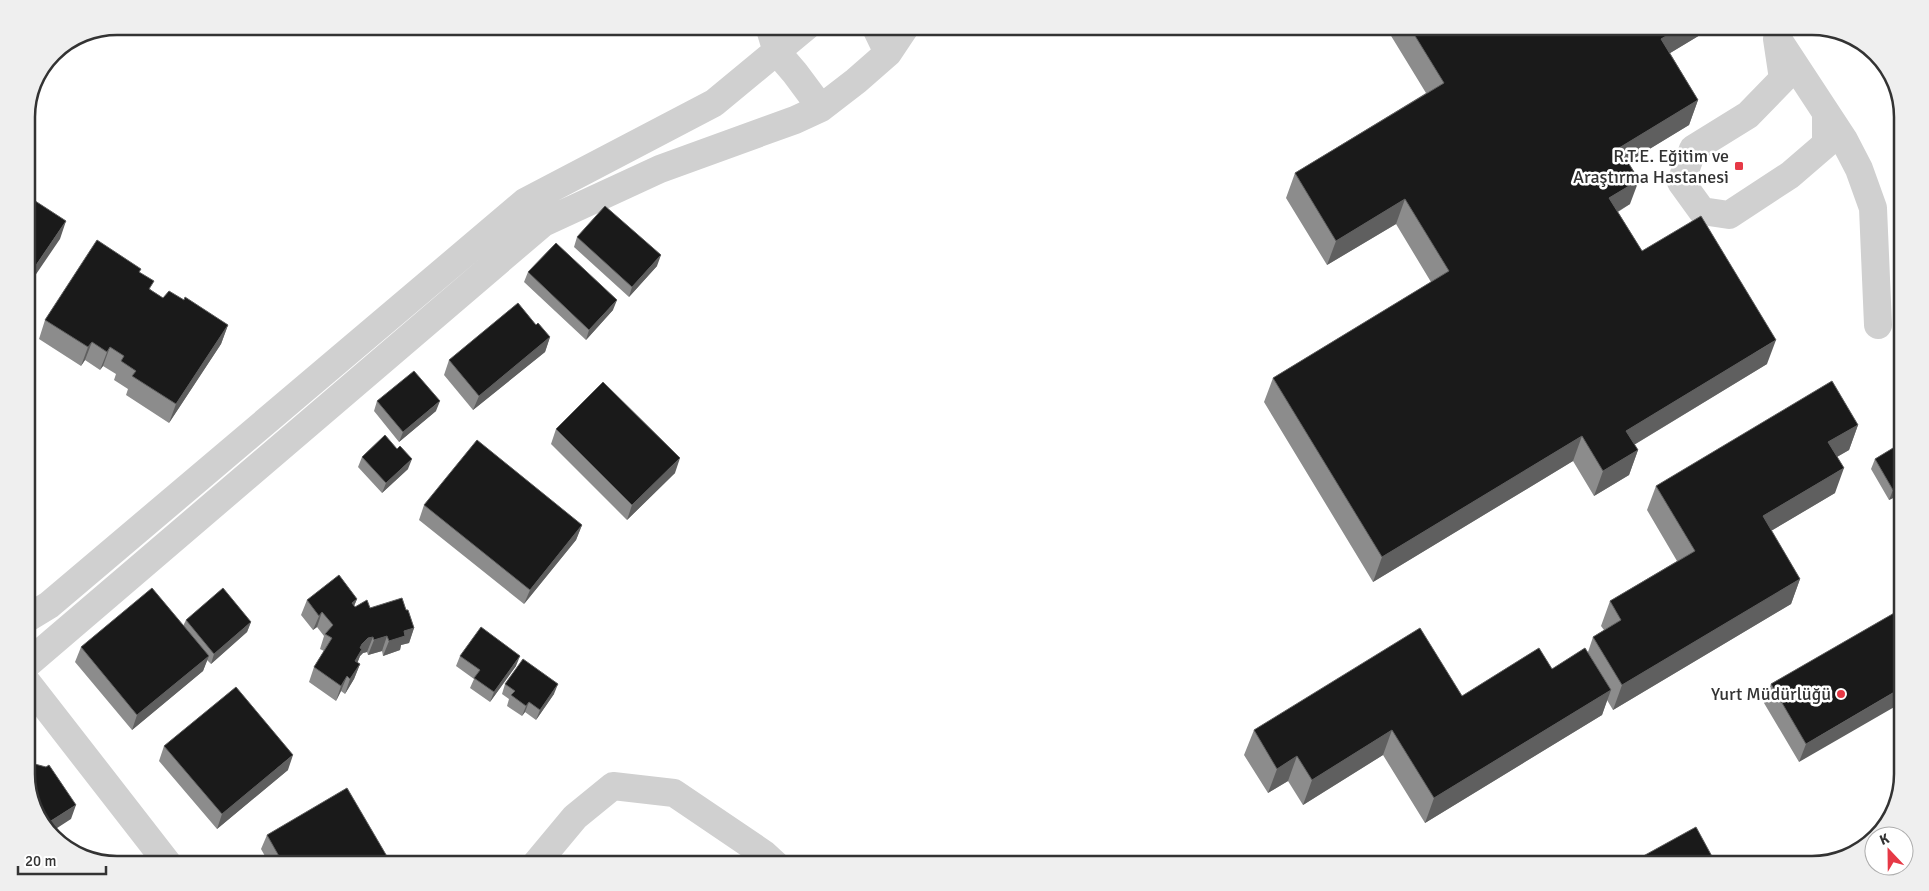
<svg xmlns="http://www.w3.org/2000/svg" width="1929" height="891" font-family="Signika,sans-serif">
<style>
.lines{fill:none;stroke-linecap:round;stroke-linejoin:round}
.minor{stroke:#d0d0d0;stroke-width:28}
.wall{fill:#8c8c8c}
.shaded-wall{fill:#5f5f5f}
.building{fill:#1a1a1a;stroke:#5f5f5f}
.poi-dot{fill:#e63946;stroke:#fff;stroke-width:2}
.labels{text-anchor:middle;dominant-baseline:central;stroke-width:5;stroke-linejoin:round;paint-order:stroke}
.poi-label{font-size:18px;fill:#333;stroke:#fff;text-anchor:end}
.rim{fill:none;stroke:#333;stroke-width:2.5}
</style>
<rect width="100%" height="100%" fill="#fff"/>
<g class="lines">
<path class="minor" d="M769,26L777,52L795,73L821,108
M875,26L888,53
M1777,39L1783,79L1748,115L1693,149L1681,182L1702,211L1729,215L1790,175L1826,144V114
M1781,44L1844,140L1859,169L1873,208L1878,325
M26,619L49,605L525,202L714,103L807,26
M26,665L543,223L660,169L795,120L821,108L856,81L888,53L906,26
M26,681L169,865
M535,865L575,817L613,786L674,793L764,854L776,865"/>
</g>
<path class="wall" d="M1385,26H1715L1670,53L1698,100L1689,125L1628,162L1630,204L1618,212L1642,251L1767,364L1634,445L1638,450L1629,475L1594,496L1573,461L1373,582L1264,402L1273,378L1431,282L1396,224L1327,265L1286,198L1295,173L1426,93Z
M577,237L657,266L629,297L574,247Z
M141,269L139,272L151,290L163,298L184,300L228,325L221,344L169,423L126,395L128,389L114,380L116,374L103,366L100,370L85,360L81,366L39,339L45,320Z
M528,272L613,310L586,340L524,282Z
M536,325L550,337L545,352L473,410L444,375L449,360Z
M377,401L436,411L399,442L374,411Z
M1858,425L1849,450L1837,457L1835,493L1771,531L1800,579L1791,604L1613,710L1607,700L1602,715L1425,823L1383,755L1303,805L1288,781L1268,793L1244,755L1254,730L1462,696L1552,669L1588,652L1593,637L1604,630L1601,626L1610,601L1677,561L1647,510L1656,486Z
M556,429L675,473L627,520L551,444Z
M1903,442V493L1889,500L1871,469L1875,459Z
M362,457L408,469L382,493L358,467Z
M424,505L582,525L576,540L524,604L419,520Z
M357,599L354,606L355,607L406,610L414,628L409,643L401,645L400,650L383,656L382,651L368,655L367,652L363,653L360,656L357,663L360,664L354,679L345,694L341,691L336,701L309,682L314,667L324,651L320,649L324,636L317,627L313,630L301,615L307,600Z
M1903,608L1799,762L1764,703L1771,684Z
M186,620L251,622L247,632L211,664L207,660L203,671L132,730L75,662L81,647L183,626Z
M460,656L516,666L490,702L470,688L474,679L456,666Z
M505,684L554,694L536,720L525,712L522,716L507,706L509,699L502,694Z
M164,746L288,770L217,829L159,761Z
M267,835L392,865H270L261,849Z"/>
<path class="shaded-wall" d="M1683,26H1715L1652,64L1661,39Z
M1698,100L1689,125L1610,173L1619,148Z
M1639,180L1630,204L1600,222L1609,198Z
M1405,199L1396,224L1327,265L1336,241Z
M66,221L60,239L26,289V280Z
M661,255L657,266L629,297L632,287Z
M617,300L613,310L586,340L589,330Z
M228,325L221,344L169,423L176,404Z
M550,337L545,352L473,410L479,396Z
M1776,340L1767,364L1617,455L1626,431Z
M92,342L85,360L81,366L88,347Z
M110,347L103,366L100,370L107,352Z
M440,401L436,411L399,442L403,432Z
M1858,425L1849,450L1819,467L1828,442Z
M1582,436L1573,461L1373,582L1382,557Z
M1638,450L1629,475L1594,496L1603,471Z
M680,458L675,473L627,520L632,505Z
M412,459L408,469L382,493L386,483Z
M1844,468L1835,493L1754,541L1763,516Z
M1903,485V493L1889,500L1893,490Z
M582,525L576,540L524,604L530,590Z
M1800,579L1791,604L1613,710L1622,685Z
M357,599L351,613L352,603Z
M322,612L317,627L313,630L319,616Z
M251,622L247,632L211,664L214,654Z
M414,628L409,643L401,645L400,650L383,656L389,641L404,631Z
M387,636L382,651L368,655L374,640Z
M373,637L367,652L363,653L360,656L357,664L354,662L362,644L368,638Z
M209,656L203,671L132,730L137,715Z
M520,656L516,666L490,702L494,692Z
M360,664L354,679L345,694L350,679Z
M347,676L341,691L336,701L341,686Z
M558,684L554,694L536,720L540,710Z
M1903,687V702L1799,762L1806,744Z
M1611,690L1602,715L1425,823L1434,798Z
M529,702L525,712L522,716L526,706Z
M1392,730L1383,755L1303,805L1312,780Z
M293,755L288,770L217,829L222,814Z
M1297,756L1288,781L1268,793L1277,769Z
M76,805L71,819L51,832L43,826Z"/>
<path class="building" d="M1409,26H1683L1661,39L1698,100L1619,148L1639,180L1609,198L1642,251L1701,216L1776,340L1626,431L1638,450L1603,471L1582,436L1382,557L1273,378L1449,271L1405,199L1336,241L1295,173L1444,83Z
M26,195L66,221L26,280Z
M605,206L661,255L632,287L577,237Z
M97,240L141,269L139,272L154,281L149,289L163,298L169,291L184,300L185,297L228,325L176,404L132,376L136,371L121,361L124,356L110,347L107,352L92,342L88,347L45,320Z
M556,243L617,300L589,330L528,272Z
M518,303L536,325L538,323L550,337L479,396L449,360Z
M414,371L440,401L403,432L377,401Z
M1832,381L1858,425L1828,442L1844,468L1763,516L1800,579L1622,685L1593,637L1621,620L1610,601L1695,551L1656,486Z
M603,382L680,458L632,505L556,429Z
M385,435L397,449L400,446L412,459L386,483L362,457Z
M477,440L582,525L530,590L424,505Z
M1903,442V485L1893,490L1875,459Z
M339,575L357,599L352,603L355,607L367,600L370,608L402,598L406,610H408L414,628L404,631L405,636L389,641L387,636L374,640L373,637L368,638L362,644L360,648L362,649L355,661L360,664L350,679L347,676L341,686L314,667L332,638L325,634L333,625L322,612L319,616L307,600Z
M152,588L209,656L137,715L81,647Z
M223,588L251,622L214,654L186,620Z
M1903,608V687L1806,744L1771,684Z
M481,627L520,656L494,692L474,678L480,670L460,656Z
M1420,628L1462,696L1539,648L1552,669L1585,648L1611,690L1434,798L1392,730L1312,780L1297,756L1277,769L1254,730Z
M523,659L558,684L540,710L529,702L526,706L511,695L515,691L505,684Z
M236,687L293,755L222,814L164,746Z
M26,762L28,765L31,763L46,767L49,765L76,805L43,826L42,825L26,780Z
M347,788L392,865H284L267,835Z
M1696,827L1715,862L1710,865H1627Z"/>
<g class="poi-dot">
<rect x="1734" y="161" width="10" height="10" rx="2.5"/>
<circle cx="1841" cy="694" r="5"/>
</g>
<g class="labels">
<g class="poi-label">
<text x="1729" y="156">R.T.E. Eğitim ve<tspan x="1729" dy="21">Araştırma Hastanesi</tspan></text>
<text x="1831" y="694">Yurt Müdürlüğü</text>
</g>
</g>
<path d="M0 0H1929V891H0ZM117 35H1812A82 82 0 0 1 1894 117V774A82 82 0 0 1 1812 856H117A82 82 0 0 1 35 774V117A82 82 0 0 1 117 35Z" fill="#efefef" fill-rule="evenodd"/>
<path class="rim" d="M117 35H1812A82 82 0 0 1 1894 117V774A82 82 0 0 1 1812 856H117A82 82 0 0 1 35 774V117A82 82 0 0 1 117 35Z"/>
<g transform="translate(1889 851) rotate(338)"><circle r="24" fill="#ffffff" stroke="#adadad"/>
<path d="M0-4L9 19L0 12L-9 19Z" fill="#e63946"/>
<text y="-8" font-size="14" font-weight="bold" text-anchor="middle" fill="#333333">K</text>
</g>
<path d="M18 866v8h88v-8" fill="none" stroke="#333333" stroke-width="2.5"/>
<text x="25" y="866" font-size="15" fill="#333333" stroke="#ffffff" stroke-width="4" paint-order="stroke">20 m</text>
</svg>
